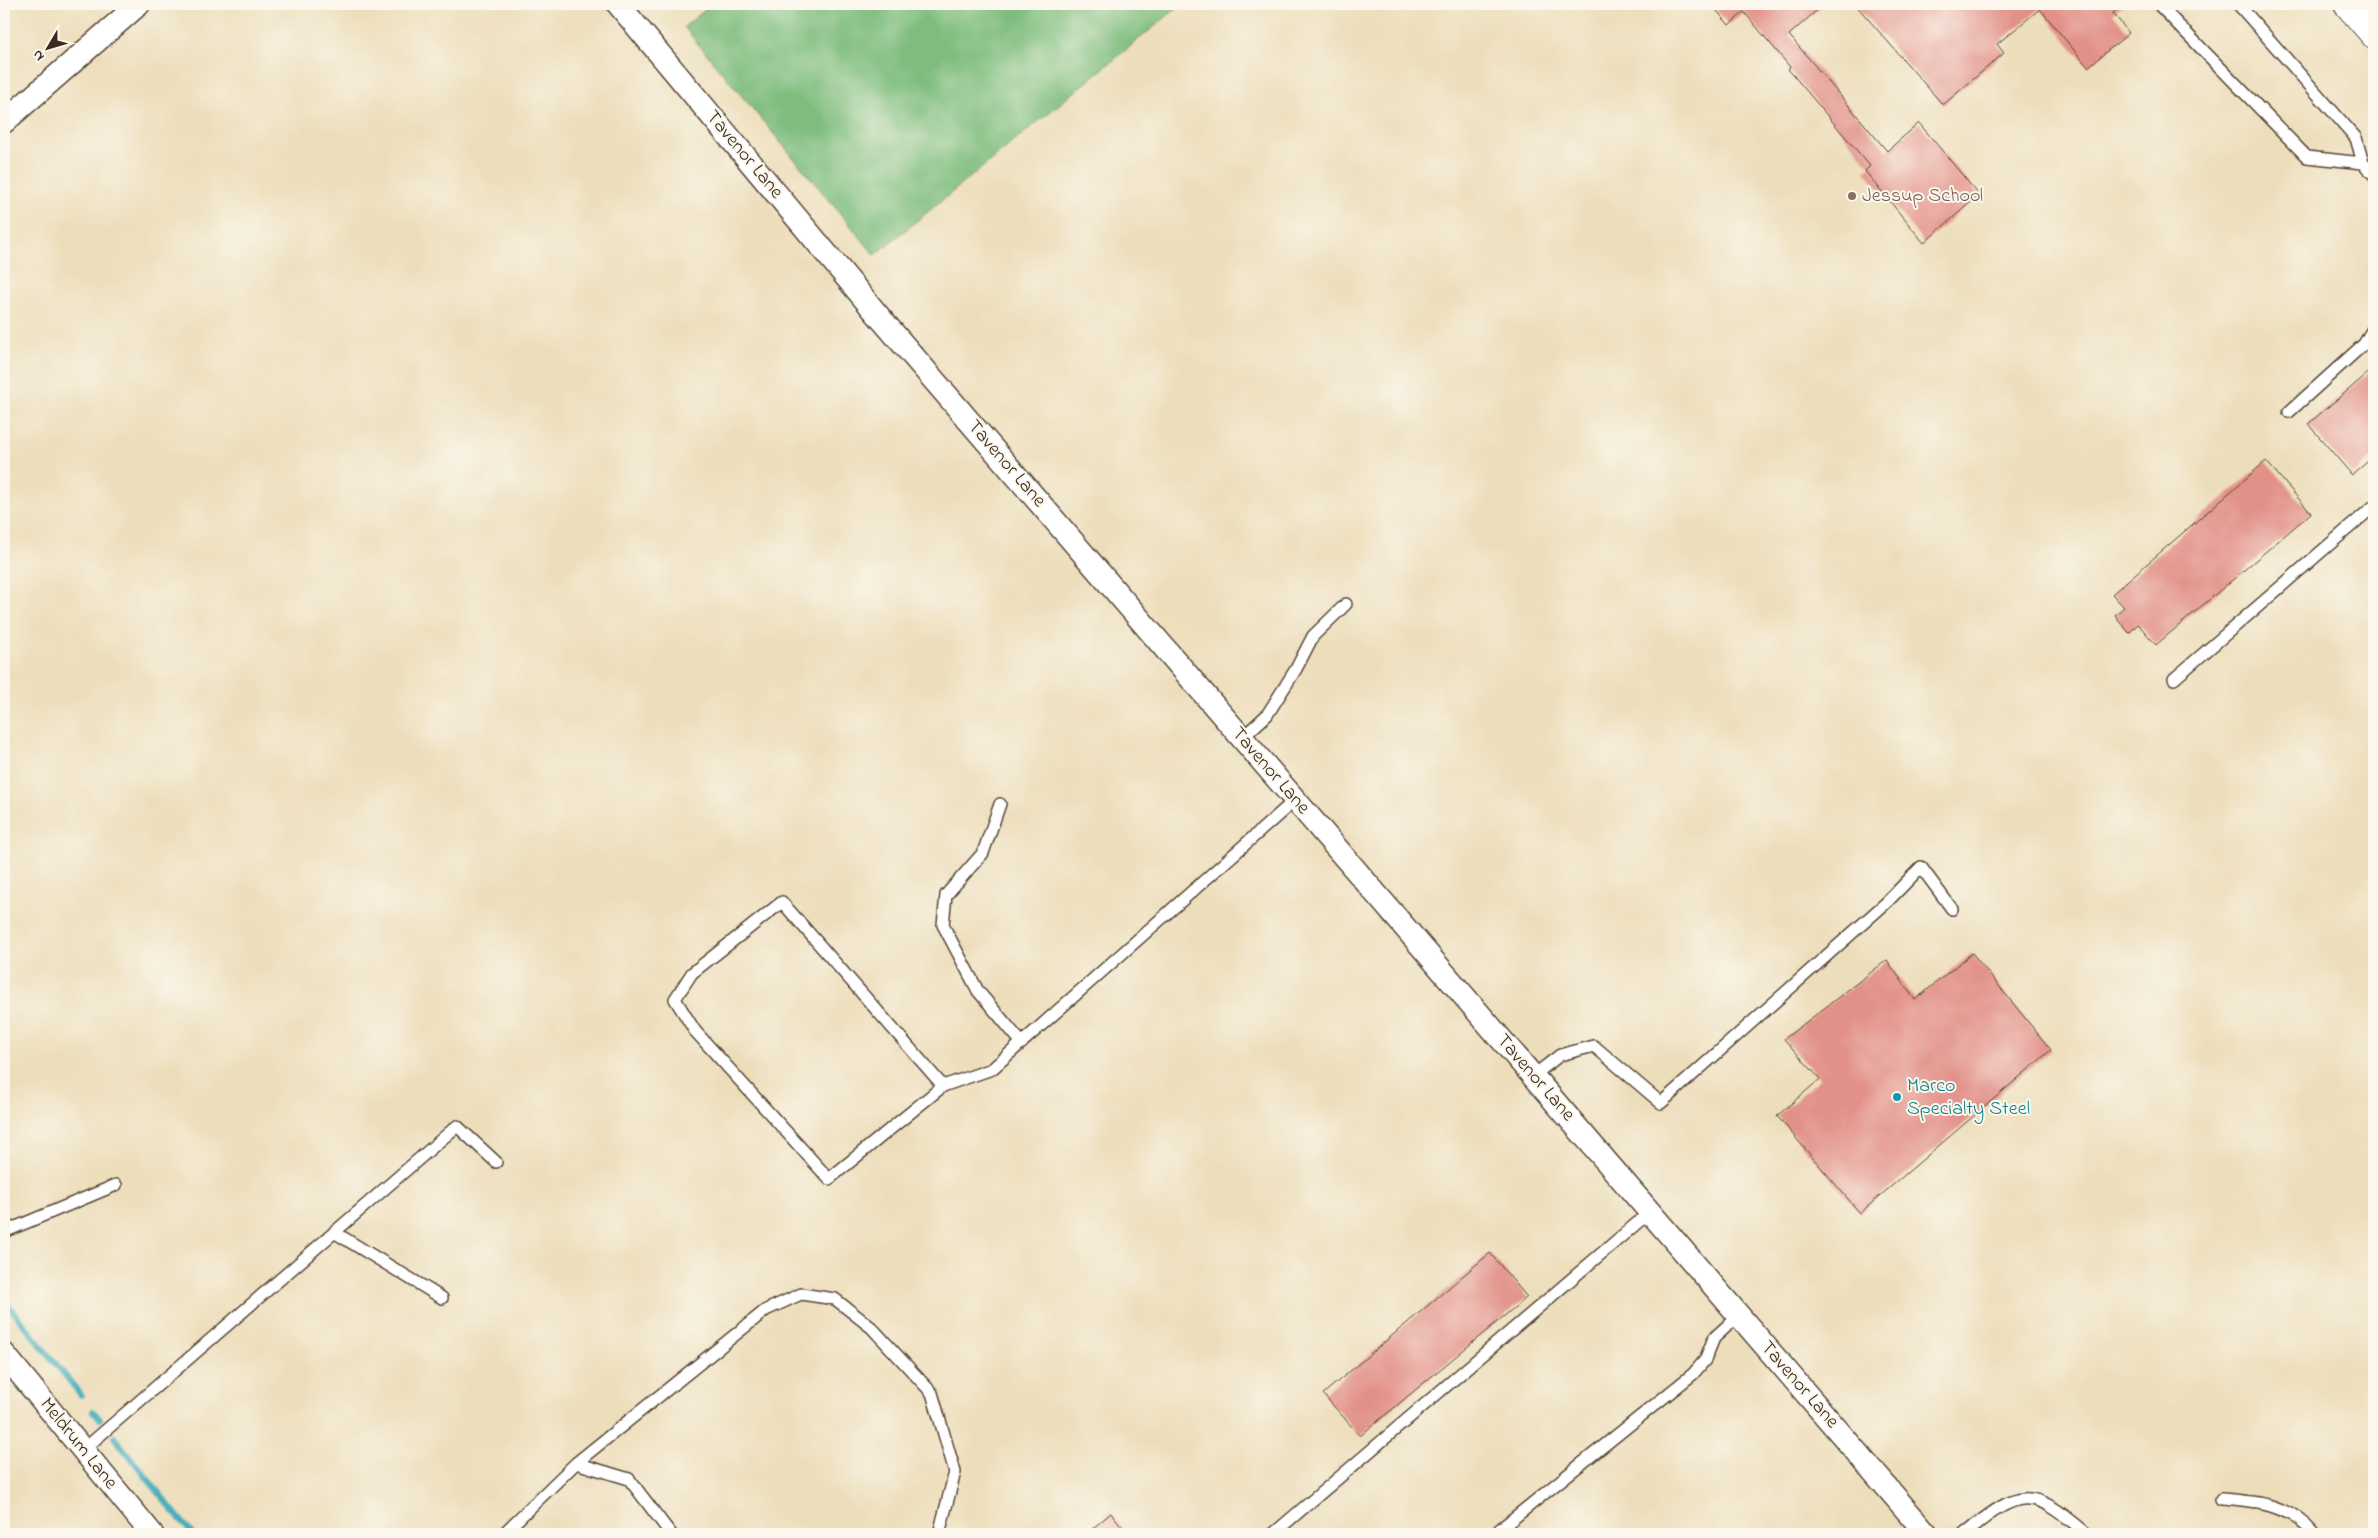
<svg xmlns="http://www.w3.org/2000/svg" width="2378" height="1538" font-family="'Indie Flower',sans-serif">
<style>
.forest{fill:#7ebd7e;stroke:#5c744e}
.lines{fill:none;stroke-linecap:round;stroke-linejoin:round}
.stream{stroke:#3babb8;stroke-width:6}
.building{fill:#e29189}
.lane-casing{stroke:#564536;stroke-width:14}
.street-casing{stroke:#564536;stroke-width:25}
.secondary-casing{stroke:#564536;stroke-width:30}
.lane{stroke:#fff;stroke-width:11}
.street{stroke:#fff;stroke-width:22}
.secondary{stroke:#fff;stroke-width:28}
.education-dot{fill:#8d6e63;stroke:#fbf7ec;stroke-width:2}
.culture-dot{fill:#0f9aa8;stroke:#fbf7ec;stroke-width:2}
.labels{text-anchor:middle;dominant-baseline:central;stroke-width:4;stroke-linejoin:round;paint-order:stroke}
.street-label{font-size:20px;fill:#3b2a1e;stroke:#fbf7ec}
.education-label{font-size:20px;fill:#785e54;stroke:#fbf7ec;text-anchor:start}
.culture-label{font-size:20px;fill:#0d838f;stroke:#fbf7ec;text-anchor:start}
</style>
<rect width="100%" height="100%" fill="#fbf7ec"/>
<filter id="ink" filterUnits="userSpaceOnUse"><feTurbulence type="fractalNoise" baseFrequency=".02" numOctaves="2"/><feDisplacementMap in="SourceGraphic" scale="10" xChannelSelector="R" yChannelSelector="G"/><feConvolveMatrix kernelMatrix="1 2 1 2 8 2 1 2 1" color-interpolation-filters="sRGB"/></filter>
<filter id="wash" filterUnits="userSpaceOnUse"><feTurbulence type="fractalNoise" baseFrequency=".0096" numOctaves="4" result="noise"/><feDisplacementMap in="SourceGraphic" scale="20" xChannelSelector="R" yChannelSelector="G"/><feGaussianBlur stdDeviation="1.12" result="paint"/><feColorMatrix in="noise" values="0 0 0 0 0 0 0 0 0 0 0 0 0 0 0 0 0 1.4 0 .05"/><feComposite in="paint" operator="in"/></filter>
<g filter="url(#wash)">
<rect width="100%" height="100%" fill="#eddebb"/>
<path class="forest" d="M712,4H1182L875,255L684,27Z"/>
<g class="lines">
<path class="stream" d="M4,1300L81,1395
M93,1411L100,1419
M114,1437L192,1534"/>
</g>
<g id="blocks">
<path class="building" d="M1711,4H1824L1789,35L1887,151L1919,123L1979,195L1924,243L1865,171L1870,166L1788,69L1790,67L1744,12L1729,25Z
M1855,4H2123L2113,13L2129,33L2088,67L2040,9L1997,44L2004,53L1943,105Z
M2374,368V456L2352,475L2308,424Z
M2266,461L2311,513L2156,645L2138,624L2129,633L2115,615L2124,607L2112,594Z
M1972,953L2051,1050L1860,1213L1777,1116L1820,1079L1784,1039L1887,960L1915,1000Z
M1490,1253L1527,1297L1360,1436L1323,1394Z
M1111,1513L1128,1534H1086Z"/>
</g>
</g>
<g filter="url(#ink)">
<use href="#blocks" fill-opacity="0" stroke="#564536" stroke-width="1"/>
<g class="lines">
<defs>
<path id="lane" d="M2238,4L2356,138L2363,163
M2160,6L2307,157L2363,163L2374,175
M2289,412L2364,344L2374,327
M2174,679L2374,506
M1242,738L1267,715L1296,669L1313,636L1346,604
M1000,804L983,853L946,895L943,925L978,991L1022,1043
M1533,1076L1560,1055L1594,1046L1661,1103L1887,902L1921,867L1952,909
M943,1086L782,902L692,973L675,999L695,1031L829,1179L943,1086L992,1069L1295,800
M4,1232L116,1185
M334,1232L442,1298
M83,1450L457,1126L496,1162
M576,1463L629,1479L671,1534
M2221,1499C2259,1502 2288,1504 2314,1534
M503,1534L576,1463L766,1310L801,1294L835,1299L872,1328L932,1393L955,1472L940,1530L937,1534
M1273,1534L1650,1212
M1494,1534L1693,1374L1705,1360L1714,1338L1739,1315
M1964,1534C2021,1488 2031,1486 2087,1534"/>
<path id="street" d="M618,4L877,314L1927,1534
M4,122L139,4
M4,1354L152,1534"/>
<path id="secondary" d="M2348,4L2374,34"/>
</defs>
<use href="#lane" class="lane-casing"/>
<use href="#street" class="street-casing"/>
<use href="#secondary" class="secondary-casing"/>
<use href="#lane" class="lane"/>
<use href="#street" class="street"/>
<use href="#secondary" class="secondary"/>
</g>
</g>
<circle class="education-dot" cx="1852" cy="196" r="5"/>
<circle class="culture-dot" cx="1897" cy="1097" r="5"/>
<g class="labels">
<g class="street-label">
<text transform="translate(744 155) rotate(50)">Tavenor Lane</text>
<text transform="translate(1006 464) rotate(49)">Tavenor Lane</text>
<text transform="translate(1270 771) rotate(49)">Tavenor Lane</text>
<text transform="translate(1535 1078) rotate(49)">Tavenor Lane</text>
<text transform="translate(1799 1385) rotate(49)">Tavenor Lane</text>
<text transform="translate(78 1444) rotate(51)">Meldrum Lane</text>
</g>
<g class="education-label">
<text x="1862" y="196">Jessup School</text>
</g>
<g class="culture-label">
<text x="1907" y="1086">Marco<tspan x="1907" dy="23">Specialty Steel</tspan></text>
</g>
</g>
<rect width="2378" height="1538" fill="none" stroke="#fbf7ec" stroke-width="20"/>
<g transform="translate(48 48) rotate(232)" stroke="#fbf7ec" stroke-width="4" paint-order="stroke">
<path d="M0-4L9 19L0 12L-9 19Z" fill="#3b2a1e"/>
<text y="-8" font-size="14" font-weight="bold" text-anchor="middle" fill="#3b2a1e">N</text>
</g>
</svg>
